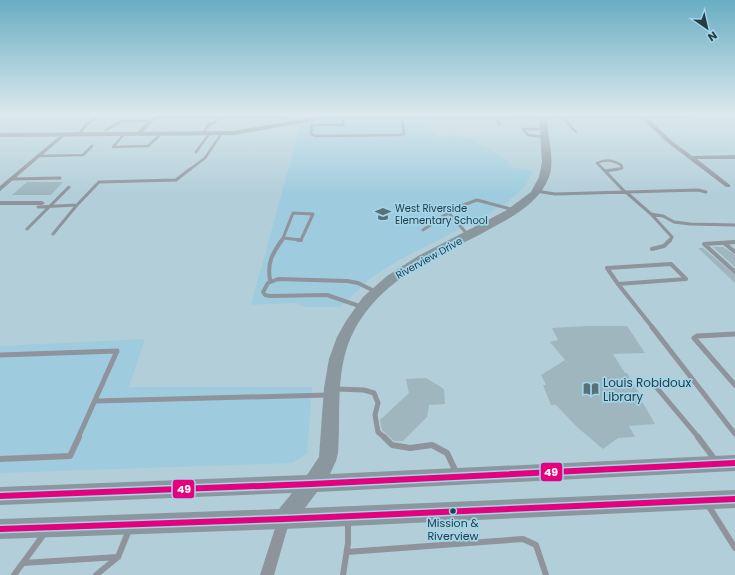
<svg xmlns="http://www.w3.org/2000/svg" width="735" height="575" font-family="Poppins,sans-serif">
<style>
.built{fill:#9eccde}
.building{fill:#9fb6bf}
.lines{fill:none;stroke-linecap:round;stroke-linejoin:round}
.lane-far4{stroke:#8f939b;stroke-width:2.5}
.lane-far3{stroke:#8f939b;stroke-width:3}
.lane-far2{stroke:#8f939b;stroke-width:4}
.lane-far1{stroke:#8f939b;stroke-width:5}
.lane{stroke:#8f939b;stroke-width:6}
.street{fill:#8f939b;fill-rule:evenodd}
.secondary{fill:#8b929c;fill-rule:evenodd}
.primary{fill:#8b979f;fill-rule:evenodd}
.bus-1-casing{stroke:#a1d5ea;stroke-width:9}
.bus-1{stroke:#e5007d;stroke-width:6}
.bus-dot{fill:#273d45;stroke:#a1d5ea;stroke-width:1.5}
.labels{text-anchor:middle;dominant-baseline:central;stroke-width:3.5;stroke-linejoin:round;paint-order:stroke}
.poi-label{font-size:10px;fill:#273d45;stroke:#a1d5ea;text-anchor:start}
.street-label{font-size:10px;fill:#273d45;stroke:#a1d5ea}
.near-bus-label{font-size:11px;fill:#273d45;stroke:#a1d5ea}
.near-poi-label{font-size:12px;fill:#273d45;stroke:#a1d5ea;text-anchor:start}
.line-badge{stroke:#a1d5ea;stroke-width:1.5}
.badge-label{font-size:11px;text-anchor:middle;font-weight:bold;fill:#fff}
</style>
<rect width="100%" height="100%" fill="#b2ced9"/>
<path class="built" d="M416,120V122L440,137L451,135L475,140V142L503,157L513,168L533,171L525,186L505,204L486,215L392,264L371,278L340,307H305L296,303L251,305L301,123L329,121Z
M145,339L129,387H312L307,454L292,463L0,473V346Z"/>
<path class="building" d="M27,182H63L51,195H12Z
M713,247H723L735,255V267Z
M698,248H703L735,275V283Z
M586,326H627L645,353L613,354L625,373H627L639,393H637L655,424L629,426L635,437L618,438L603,449L577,427L556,405H551L543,385H546L541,375L565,360L550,342L558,340L552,328Z
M426,378L444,389L445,404L429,405L427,417L403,441H394L382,430L380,420L409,393L406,379Z"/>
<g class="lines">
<path class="lane-far4" d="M155,117H284L292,121
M495,117L499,124
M562,117L576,132
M344,118L343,125H312L311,134L316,136L400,135L404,134L402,118
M544,129H523L528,135L544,137
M106,130L122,121H151
M79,134L86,125L96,117
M124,134L113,147L148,146L161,134
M203,134L209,124L214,123L219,117
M196,152L209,134
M40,156L83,155L92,146
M189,170L205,158L222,133
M604,170L597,163C605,159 613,160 621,165L622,168L615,170"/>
<path class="lane-far3" d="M603,169L605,171
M605,171L618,169
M605,171L625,192
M12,179L60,178
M536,191L555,194L698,190L706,192
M627,193L651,214L663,216L674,222L690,224L735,225
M77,205L99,182L176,180L190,169
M38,207L77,205L53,234
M293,213L313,214L301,240L283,238Z
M651,214L672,237L670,241
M27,229L69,187
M423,230L448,213
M469,236L447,211L477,200L514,210
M281,241L283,238"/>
<path class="lane-far2" d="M298,240H301
M735,242L704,244L735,272
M724,243L735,252
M652,249L664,246L670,240
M671,264L686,279L618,284L607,268Z
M270,280C267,263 272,254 282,240
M618,284L653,328
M362,307L327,295L270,296L265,295L263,292L268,283L278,279L347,281L358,283L376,292"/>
<path class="lane-far1" d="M652,327L735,434
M735,334L697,336L694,338L735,385
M0,355L117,351L78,438
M657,388L699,438
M336,389L364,390L374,393L378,403L375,415L378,432L385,438
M96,401L328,395"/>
<path class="lane" d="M384,437L392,445L410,448L432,445L447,453L456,472
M698,437L715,460
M0,459L70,456L79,437
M708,505L735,548
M347,552L523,539L536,545L546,575
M23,563L118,557
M14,575L44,534
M96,575L118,557L129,530
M343,575L348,543V521"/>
<path class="street" d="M156,114H160L140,135H136V133Z
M641,116H645L672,141L692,156L735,155V159H697L730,185V187H726L668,143L641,118Z
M63,133L67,134L0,191V186Z
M0,201H42L45,203L42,205H0Z
M284,513L288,515L290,519L274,575H260L278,519L280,515Z"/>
<path class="secondary" d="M711,114L708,116L680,118L318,120L234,135L0,137V133L234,131L318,116Z"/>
<path class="primary" d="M539,114H547C546,135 556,157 549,177C538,206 506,220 481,234C431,259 376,282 351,337C335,373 341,415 338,453L336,461L330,474L735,455V471L317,492L305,508L735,490V508L284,529L0,539V519L279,509L292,493L0,505V487L307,475L319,457L324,388L329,359L337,337L346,321L363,297L387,276L418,256L507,210L531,192L539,177L542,162Z"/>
<defs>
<path id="bus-1" d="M0,496L311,484L735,463
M0,529L284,519L735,499"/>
</defs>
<use href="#bus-1" class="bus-1-casing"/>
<use href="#bus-1" class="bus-1"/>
</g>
<linearGradient id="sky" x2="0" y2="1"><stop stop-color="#69adc2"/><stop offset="0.59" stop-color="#dce9ee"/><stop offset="1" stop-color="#dce9ee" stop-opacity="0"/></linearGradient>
<rect width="735" height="194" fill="url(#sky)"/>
<defs>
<symbol id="school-bare" viewBox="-9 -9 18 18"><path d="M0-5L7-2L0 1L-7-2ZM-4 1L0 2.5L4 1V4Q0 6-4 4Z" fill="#587079" stroke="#a1d5ea" stroke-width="2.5" paint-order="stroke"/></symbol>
<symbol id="library-bare" viewBox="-9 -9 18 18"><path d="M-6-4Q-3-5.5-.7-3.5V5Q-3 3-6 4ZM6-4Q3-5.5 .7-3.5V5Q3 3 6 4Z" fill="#587079" stroke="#a1d5ea" stroke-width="2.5" paint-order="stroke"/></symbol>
</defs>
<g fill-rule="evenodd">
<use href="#school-bare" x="372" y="203" width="22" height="22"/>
<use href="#library-bare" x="580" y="378" width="22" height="22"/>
</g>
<circle class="bus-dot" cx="453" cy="511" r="3.5"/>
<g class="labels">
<g class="poi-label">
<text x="395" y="208">West Riverside<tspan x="395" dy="12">Elementary School</tspan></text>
</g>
<g class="street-label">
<text transform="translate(429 258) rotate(-29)">Riverview Drive</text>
</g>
<g class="near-bus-label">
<text x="453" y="523">Mission &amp;<tspan x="453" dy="13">Riverview</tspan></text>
</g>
<g class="near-poi-label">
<text x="603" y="382">Louis Robidoux<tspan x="603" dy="14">Library</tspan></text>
</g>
</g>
<g class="line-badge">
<rect x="540" y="462" width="23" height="20" rx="4" fill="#e5007d"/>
<rect x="172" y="479" width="23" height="20" rx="4" fill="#e5007d"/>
</g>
<g class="badge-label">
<text x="551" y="476">49</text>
<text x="184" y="493">49</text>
</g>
<g transform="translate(707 28) rotate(146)" stroke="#a1d5ea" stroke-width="3" paint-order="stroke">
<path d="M0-3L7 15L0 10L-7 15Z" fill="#273d45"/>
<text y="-6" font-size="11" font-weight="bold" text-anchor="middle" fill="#273d45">N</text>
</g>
</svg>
